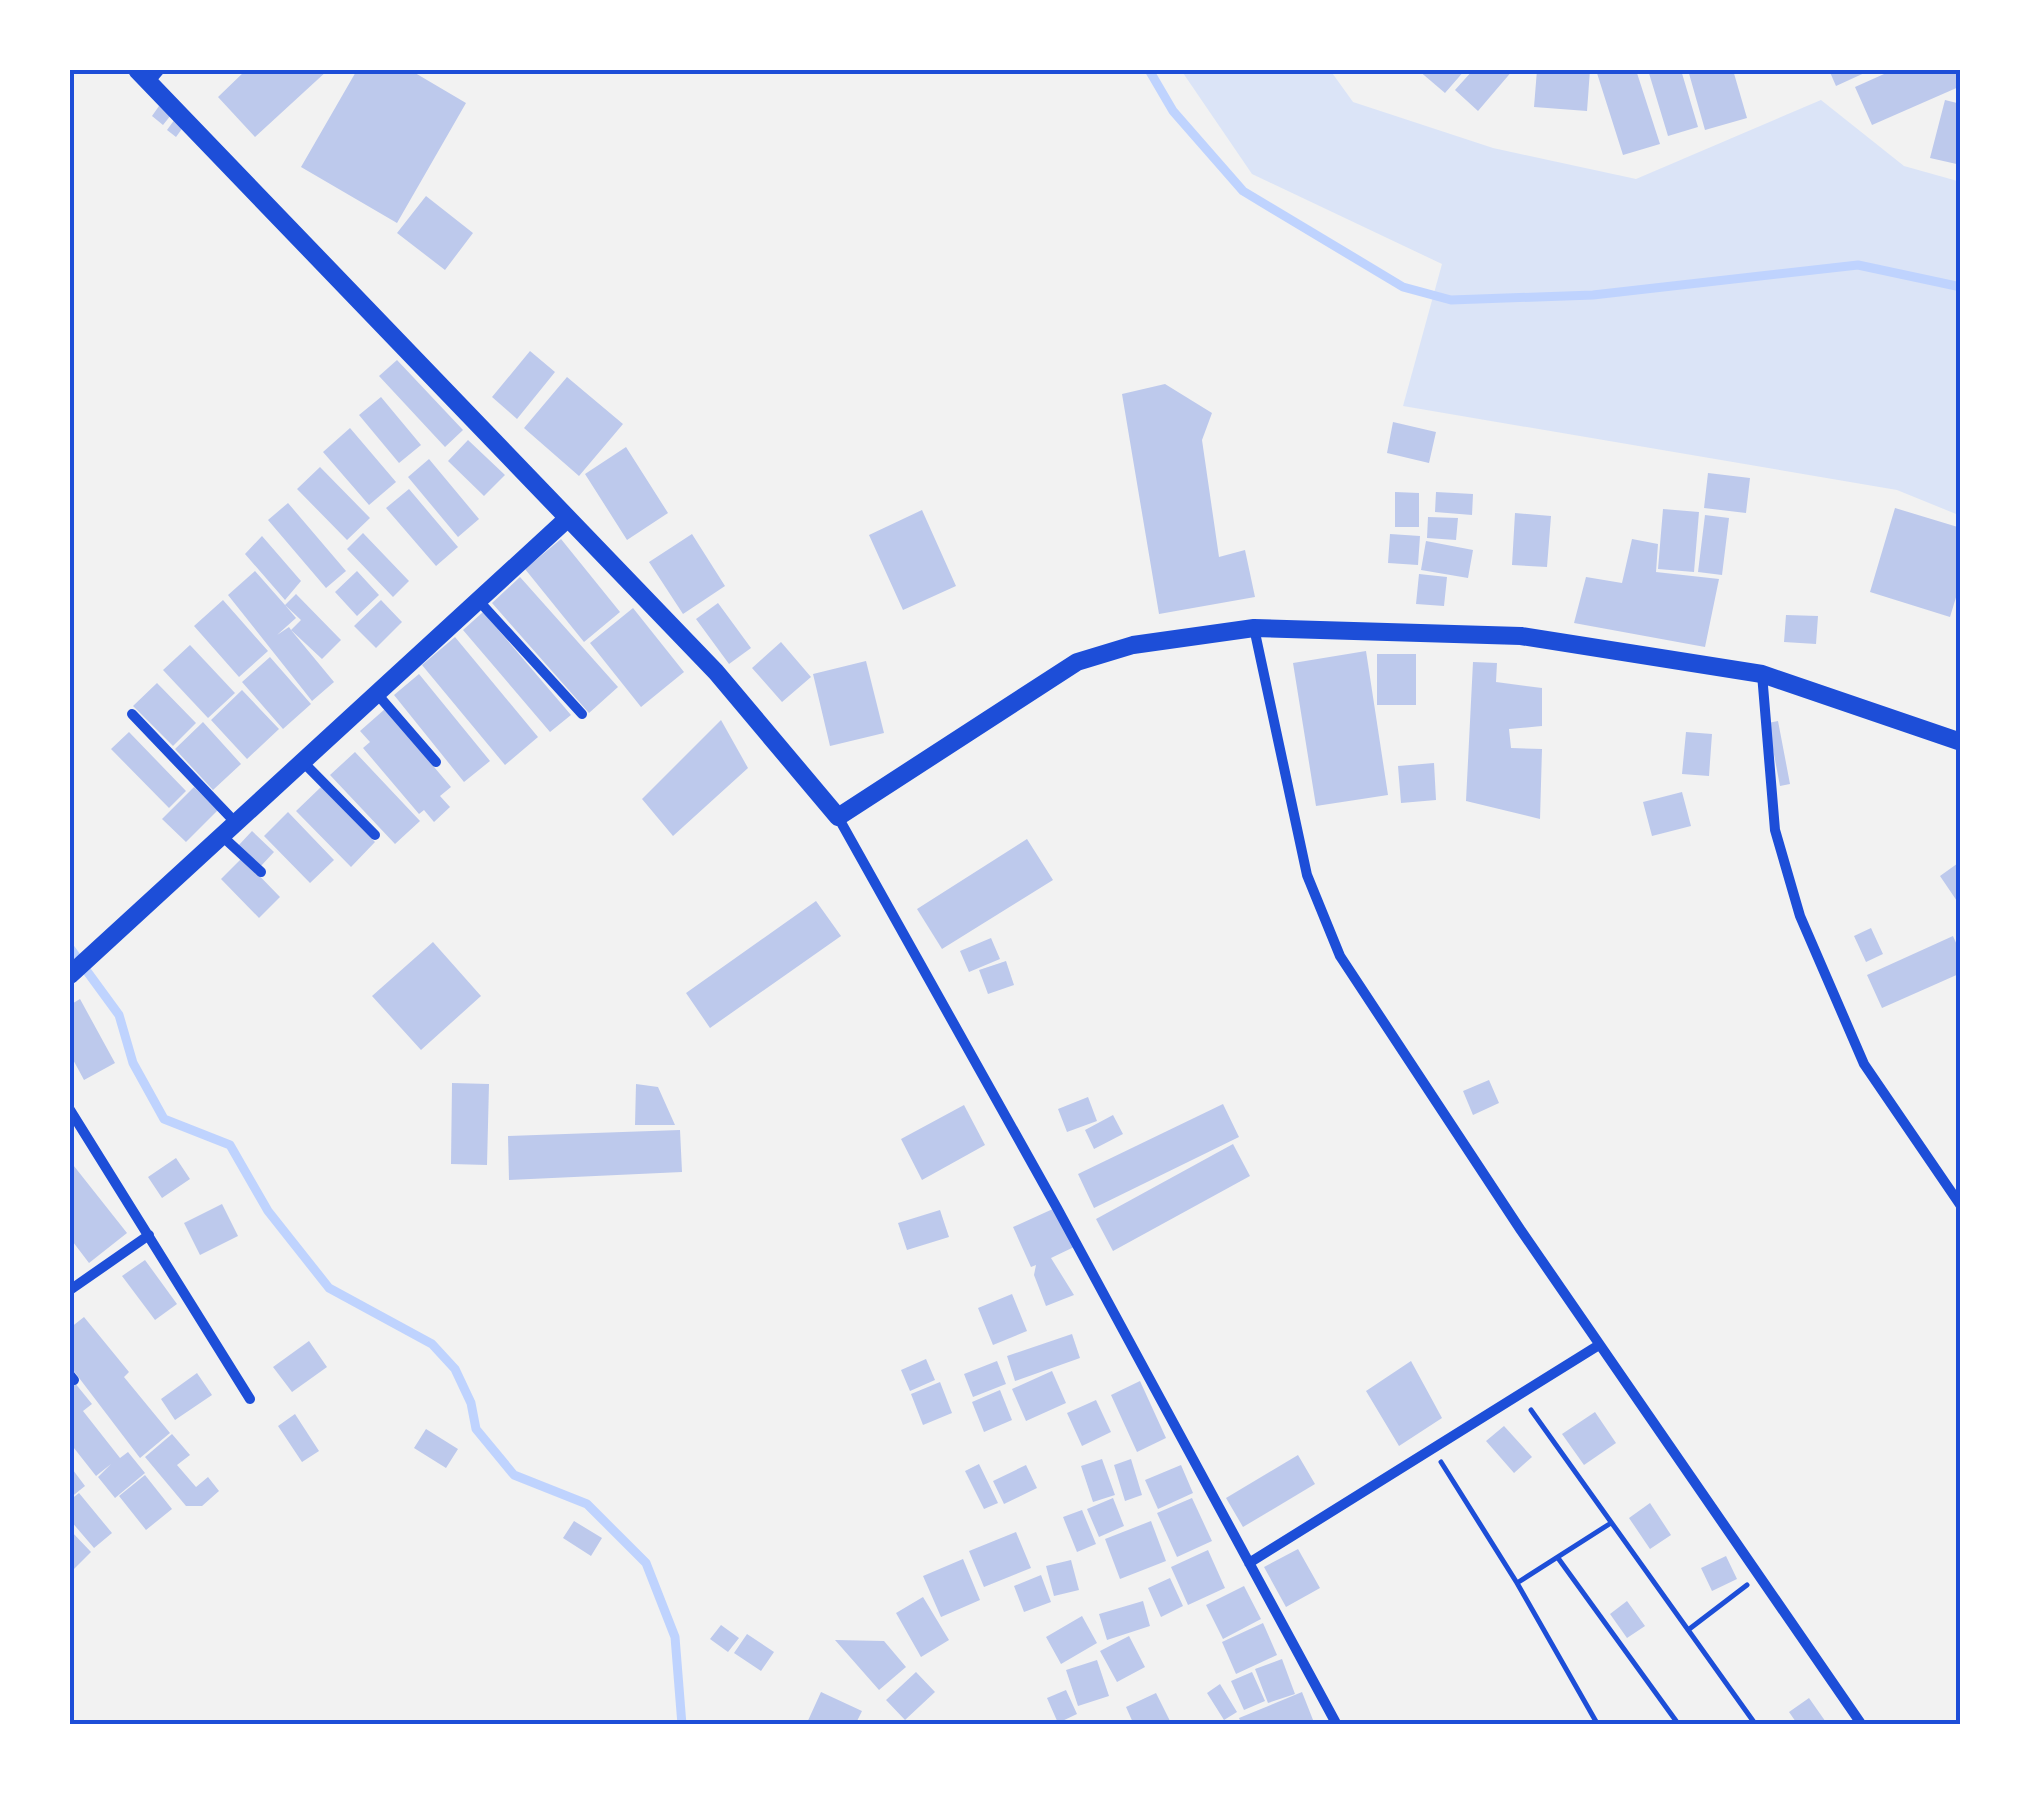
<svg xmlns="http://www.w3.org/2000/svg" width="2031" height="1795" font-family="Quicksand,sans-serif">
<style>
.green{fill:#dbe4f7}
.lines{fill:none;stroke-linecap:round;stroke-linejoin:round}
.stream{stroke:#bfd3fe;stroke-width:9}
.building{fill:#bdc9ec}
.path{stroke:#1d4ed8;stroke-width:5}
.service{stroke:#1d4ed8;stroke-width:8}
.minor{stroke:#1d4ed8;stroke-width:10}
.tertiary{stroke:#1d4ed8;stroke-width:18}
.neatline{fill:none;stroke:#1d4ed8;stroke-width:4}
</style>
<rect width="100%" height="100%" fill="#f2f2f2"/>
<path class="green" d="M1181,70H1330L1353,102L1493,148L1636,179L1821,100L1904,166L1961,182V516L1897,490L1403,406L1442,264L1252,174Z"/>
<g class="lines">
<path class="stream" d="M1149,70L1173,111L1243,191L1403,287L1451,300L1593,295L1858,265L1961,287
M70,948L119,1015L133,1063L164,1119L230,1145L268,1211L329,1288L432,1344L455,1369L471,1403L476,1429L514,1475L587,1504L646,1563L675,1637L682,1725"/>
</g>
<path class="building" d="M246,70H328L255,137L218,97Z
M357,70H410L466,103L397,223L301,167Z
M1418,70H1465L1445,93Z
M1473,70H1513L1478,111L1455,90Z
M1537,70H1590L1587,111L1534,107Z
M1596,70H1636L1660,144L1623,155Z
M1648,70H1681L1698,127L1668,136Z
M1688,70H1733L1747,118L1705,130Z
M1829,70H1871L1836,86Z
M1893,70H1961V86L1872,125L1855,87Z
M1945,100L1961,104V165L1930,158Z
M159,106L171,115L163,125L152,116Z
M175,119L184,126L176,137L167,130Z
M426,196L473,233L445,270L397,233Z
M530,351L555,372L517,419L492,397Z
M397,360L463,430L445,447L379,376Z
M567,377L623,424L579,476L524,428Z
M1165,384L1212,413L1202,440L1219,557L1245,550L1255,597L1159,614L1122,394Z
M381,397L421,445L399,463L359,415Z
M1393,422L1436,432L1429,463L1387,453Z
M350,428L396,482L369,505L323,452Z
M468,440L505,475L484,496L448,461Z
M626,447L668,513L627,540L585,474Z
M429,459L479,519L458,537L408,477Z
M320,467L370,518L347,540L297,489Z
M1708,473L1750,478L1746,513L1704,508Z
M409,489L458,547L436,566L386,508Z
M1395,492L1419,493V527H1395Z
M1436,492L1473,494L1472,515L1435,512Z
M288,503L346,571L326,588L268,520Z
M1895,508L1961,528V581L1950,617L1870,592Z
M1663,509L1699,512L1694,572L1658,569Z
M922,510L956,586L903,610L869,535Z
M1515,513L1551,516L1547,567L1512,565Z
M1705,515L1729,518L1722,575L1698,572Z
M1428,517L1458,518L1456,540L1427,538Z
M363,533L409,581L393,597L347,549Z
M692,534L725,586L683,614L649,562Z
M1390,534L1420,536L1418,565L1388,563Z
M262,536L301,581L285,600L245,554Z
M561,539L620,612L584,642L525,569Z
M1632,539L1658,544L1656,572L1719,579L1705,647L1574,623L1586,577L1622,583Z
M1426,541L1473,550L1468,578L1421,570Z
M255,571L285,605L296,594L341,640L322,659L291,630L301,620L285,605L296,618L277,635L289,627L291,630L334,682L312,701L228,595Z
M357,571L379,595L357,616L335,592Z
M1419,574L1447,577L1444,606L1416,604Z
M520,577L618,687L589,713L492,603Z
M223,600L268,651L239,677L194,626Z
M381,600L402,622L376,648L354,626Z
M718,603L751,648L729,664L696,619Z
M633,608L684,672L641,707L590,643Z
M483,612L571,715L550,732L463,630Z
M1786,615L1818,616L1816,644L1784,642Z
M455,637L538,737L505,765L422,665Z
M781,642L811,677L782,702L752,668Z
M190,645L235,693L208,718L163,670Z
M1366,651L1388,795L1316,806L1293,663Z
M1377,654H1416V705H1377Z
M270,657L311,704L283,729L242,682Z
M866,661L884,733L830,746L813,674Z
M1473,662L1497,663L1496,682L1542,688V726L1509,729L1511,748L1542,749L1540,819L1466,801Z
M419,674L490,761L464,782L394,695Z
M157,683L196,723L173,746L133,706Z
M242,690L279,729L247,759L211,720Z
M385,709L451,787L440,796L450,807L434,822L424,810L419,814L363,748L370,742L360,731Z
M721,720L748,768L673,836L642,799Z
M1778,721L1790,784L1780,786L1768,723Z
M203,722L241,764L213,790L175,749Z
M129,732L186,791L169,808L111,749Z
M1686,732L1712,734L1709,776L1682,774Z
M355,752L420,821L395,844L330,775Z
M1434,763L1436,800L1401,803L1398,766Z
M194,787L218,810L186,842L162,819Z
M321,787L375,842L351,867L296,811Z
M1682,792L1691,826L1652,836L1643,802Z
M288,812L334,860L310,883L264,836Z
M252,831L274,852L260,867L238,846Z
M1027,839L1053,880L942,949L917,909Z
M242,858L280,897L259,918L221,879Z
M1961,861V907L1940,876Z
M816,901L841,936L710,1028L686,993Z
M1871,928L1883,954L1866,962L1854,936Z
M1953,936L1961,954V973L1882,1008L1867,975Z
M991,938L1000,959L969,972L960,951Z
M433,942L481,996L421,1050L372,996Z
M1006,961L1014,985L988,994L979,970Z
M80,999L115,1063L84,1080L70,1054V1005Z
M1489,1080L1499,1103L1473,1115L1463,1091Z
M452,1083L489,1084L487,1165L451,1164Z
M636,1084L658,1087L675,1125H635Z
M1088,1097L1097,1121L1067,1132L1058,1109Z
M1223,1104L1239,1137L1094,1208L1078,1174Z
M964,1105L985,1145L922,1180L901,1139Z
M1113,1115L1123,1134L1094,1149L1085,1130Z
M680,1130L682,1172L509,1180L508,1136Z
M1233,1144L1250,1176L1113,1251L1096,1219Z
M176,1158L190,1179L162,1198L148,1177Z
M70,1161L127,1233L89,1263L70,1238Z
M222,1204L238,1236L200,1255L184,1223Z
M1055,1208L1074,1247L1051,1258L1074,1295L1046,1306L1034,1275L1036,1265L1031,1267L1013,1227Z
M940,1210L949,1237L907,1250L898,1223Z
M145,1260L177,1304L155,1320L122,1276Z
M1012,1294L1027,1331L993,1345L978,1308Z
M84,1317L129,1372L124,1377L170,1433L140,1458L70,1366V1328Z
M1072,1334L1080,1358L1015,1381L1007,1356Z
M309,1341L327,1367L292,1392L273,1367Z
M926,1359L935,1380L910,1391L901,1370Z
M997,1361L1006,1384L973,1397L964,1374Z
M1411,1361L1442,1418L1399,1446L1366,1391Z
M1052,1371L1066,1403L1026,1421L1012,1389Z
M197,1373L212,1395L175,1420L161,1399Z
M70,1377L92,1404L83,1411L120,1458L128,1452L145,1473L115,1498L98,1477L111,1464L96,1476L70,1443Z
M1140,1381L1166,1438L1137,1452L1111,1395Z
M940,1382L952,1413L923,1425L911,1394Z
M1000,1390L1012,1420L984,1432L972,1402Z
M1096,1400L1111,1432L1082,1446L1067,1413Z
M1595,1412L1616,1443L1584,1465L1562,1434Z
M295,1414L319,1451L302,1462L278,1426Z
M1504,1426L1532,1457L1514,1473L1486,1441Z
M426,1429L458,1449L446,1468L414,1448Z
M172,1434L190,1455L177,1465L196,1487L208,1477L219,1491L202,1506H186L145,1457Z
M1298,1455L1315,1484L1243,1527L1226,1498Z
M1102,1459L1115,1495L1093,1502L1081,1466Z
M1131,1459L1142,1495L1125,1501L1114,1465Z
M979,1464L998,1503L984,1509L965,1471Z
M1026,1465L1037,1488L1004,1504L993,1481Z
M1181,1465L1193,1493L1158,1509L1145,1480Z
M70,1466L85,1486L70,1498Z
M145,1475L172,1509L146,1530L119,1496Z
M79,1493L112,1533L94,1548L70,1520V1500Z
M1113,1498L1124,1526L1099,1537L1087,1509Z
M1192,1498L1212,1541L1177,1557L1157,1513Z
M1650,1503L1671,1535L1650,1549L1629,1518Z
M1082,1510L1096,1544L1077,1552L1063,1517Z
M574,1521L602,1538L591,1556L563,1538Z
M1151,1521L1166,1561L1120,1579L1105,1539Z
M70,1530L91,1552L74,1569L70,1565Z
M1016,1532L1031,1568L984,1587L969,1551Z
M1298,1549L1320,1588L1286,1607L1264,1567Z
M1208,1550L1225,1588L1188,1605L1171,1567Z
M1726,1556L1737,1579L1712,1591L1701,1568Z
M963,1559L980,1600L941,1617L923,1576Z
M1071,1560L1079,1590L1054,1596L1046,1566Z
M1041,1575L1051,1602L1024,1612L1014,1586Z
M1170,1578L1183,1606L1161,1617L1148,1588Z
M1244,1586L1261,1619L1223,1639L1206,1605Z
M923,1597L949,1640L921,1657L896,1613Z
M1143,1601L1150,1626L1107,1640L1099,1614Z
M1627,1601L1645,1626L1627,1638L1610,1614Z
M1082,1616L1097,1643L1061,1664L1046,1637Z
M1263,1623L1277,1655L1236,1674L1222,1642Z
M721,1625L739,1638L728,1652L710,1639Z
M747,1634L774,1652L761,1671L734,1653Z
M1129,1636L1145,1667L1117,1682L1100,1651Z
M835,1640L884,1641L906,1667L879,1690Z
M1282,1659L1295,1694L1268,1703L1255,1669Z
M1097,1660L1109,1696L1078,1706L1066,1670Z
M916,1672L935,1692L905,1720L886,1700Z
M1252,1672L1265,1701L1244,1710L1231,1681Z
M1220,1684L1237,1712L1224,1720L1207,1693Z
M1066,1690L1077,1714L1058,1723L1047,1698Z
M821,1692L862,1711L855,1725H806Z
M1302,1692L1315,1725H1242L1239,1718Z
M1156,1693L1172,1725H1134L1126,1707Z
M1809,1698L1828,1725H1798L1789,1712Z"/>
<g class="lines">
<path class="path" d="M1531,1410L1756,1725
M1441,1462L1517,1583L1598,1725
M1558,1558L1679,1725
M1517,1583L1611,1523
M1688,1630L1747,1585"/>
<path class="service" d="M150,83L161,70"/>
<path class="minor" d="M478,600L582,714
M1254,628L1307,875L1340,956L1520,1229L1862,1725
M1762,674L1775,830L1800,916L1864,1064L1961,1206
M378,695L436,762
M132,714L235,822
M302,761L375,835
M838,817L1057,1208L1337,1725
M222,836L261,872
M70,1110L250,1399
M70,1290L149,1235
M70,1375L74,1380
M1249,1563L1599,1345"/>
<path class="tertiary" d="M137,70L716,672L838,817L1077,662L1133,645L1254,628L1521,636L1762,674L1961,742
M70,975L567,519"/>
</g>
<rect width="2031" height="1795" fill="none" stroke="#ffffff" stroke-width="145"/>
<rect x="72" y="72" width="1886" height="1650" class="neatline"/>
</svg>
